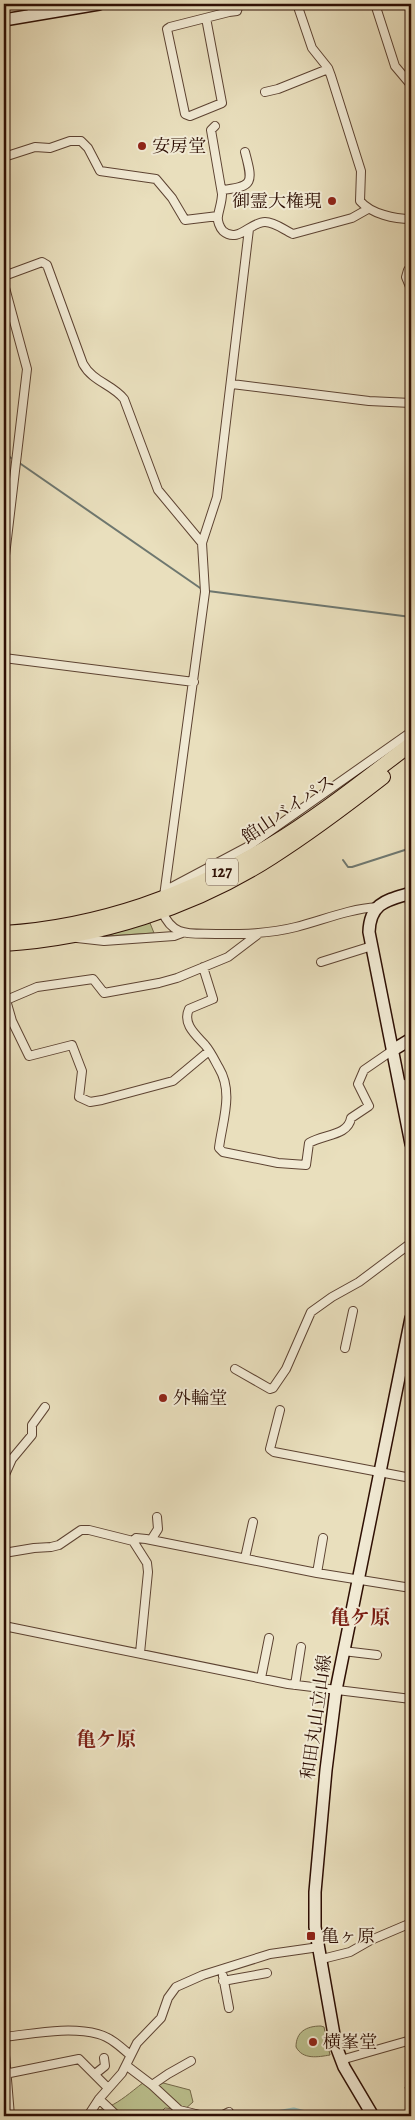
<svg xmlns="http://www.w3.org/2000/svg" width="415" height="2120" font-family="Alegreya,'Noto Serif JP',serif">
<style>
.green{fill:#bbc08e;stroke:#746849}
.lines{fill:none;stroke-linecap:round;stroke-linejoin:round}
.stream{stroke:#6e776f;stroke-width:2}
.river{stroke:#98bcb6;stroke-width:11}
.street-casing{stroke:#5d4332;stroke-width:10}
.secondary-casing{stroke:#2e0f04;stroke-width:14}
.highway-casing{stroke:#2e0f04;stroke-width:16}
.street{stroke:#f1ead4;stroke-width:8}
.secondary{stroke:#f1ead4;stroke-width:11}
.highway{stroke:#e9dfbd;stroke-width:14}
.poi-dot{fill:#8f2418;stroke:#f1ead4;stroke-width:2}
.labels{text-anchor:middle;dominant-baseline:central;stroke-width:4;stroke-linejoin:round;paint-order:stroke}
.shield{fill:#f1ead4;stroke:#685142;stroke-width:1}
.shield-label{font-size:16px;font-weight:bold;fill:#2e0f04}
.poi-label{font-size:18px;fill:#2e0f04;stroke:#f1ead4;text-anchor:start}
.street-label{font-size:18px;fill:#2e0f04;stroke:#f1ead4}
.quarter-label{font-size:20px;font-weight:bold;fill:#7a1f14;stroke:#f1ead4}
</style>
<rect width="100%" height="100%" fill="#e9dfbd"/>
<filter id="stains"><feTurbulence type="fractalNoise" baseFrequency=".004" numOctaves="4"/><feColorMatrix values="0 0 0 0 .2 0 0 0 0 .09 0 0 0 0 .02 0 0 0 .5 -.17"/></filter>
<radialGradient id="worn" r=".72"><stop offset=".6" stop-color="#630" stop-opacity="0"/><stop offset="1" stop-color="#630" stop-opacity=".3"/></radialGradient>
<path class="green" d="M147,923H150L154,933L106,936Z
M321,2026L324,2027L330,2055C318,2057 303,2060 296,2047C296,2032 306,2026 321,2026Z
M148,2079L190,2090L193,2102L184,2110L165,2108L157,2116H68L72,2111C109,2115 120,2100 148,2079Z
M411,2084V2116L405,2087Z"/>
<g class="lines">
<path class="stream" d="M4,453L14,460
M18,462L203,590
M208,591L411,617
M343,860L348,867H352L411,848"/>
<path class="river" d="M277,2116L294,2113L305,2116"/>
<defs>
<path id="street" d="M30,4L33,14
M297,4L312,48L328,68L331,76L361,171L360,201C371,214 395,219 411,219
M375,4L395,66L411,85
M206,18L222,103L190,116L185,114L167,29L170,27L229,12L237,11L239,4
M265,92L278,89L328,69
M215,126L211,130L222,194C222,202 219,209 218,216C217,221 220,228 223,231C238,244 250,222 265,222C275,222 284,230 293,234L352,218L368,209
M4,157L35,147L50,148L70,141H81L88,148L100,171L156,179L172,198L185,220L218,216
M222,190C254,187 253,182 245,152
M249,229L217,497L202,543L205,592L162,911C173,938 190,933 216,934C244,934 268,934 296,927C323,920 349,909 377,907
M411,269L408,270L406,277L411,289
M4,276L42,262L47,265L83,364C93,382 112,384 124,399L158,490L202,543
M4,284L27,369L4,564
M232,384L369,401L411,403
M4,658L194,682
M170,888L249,846L411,732
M409,894L411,916
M77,938L104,941L174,936L182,933
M321,962L372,946
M203,967L213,999L189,1009C182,1024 196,1035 205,1045C211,1052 215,1061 219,1068C234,1093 222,1122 219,1148L223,1152L278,1163L306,1165L309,1143C324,1134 348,1136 351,1118L369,1106L358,1084L364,1070L393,1050
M6,1000L12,1021L29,1056L72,1045L82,1071L79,1097L90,1102L102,1100L173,1081L209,1051
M4,1001L37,987L93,979L104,993L159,983L177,978L228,957L257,935
M400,1086L411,1082
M345,1348L353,1311
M235,1369L270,1389L273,1388L286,1369L311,1312L332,1297L359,1282L411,1243
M280,1410L270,1449L274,1452L411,1478
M4,1477L12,1459L32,1435V1425L45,1407
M151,1540L158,1529L157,1517
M133,1541L147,1563L148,1572L140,1653
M4,1553L34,1548L51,1547L59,1545L81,1530H89L133,1541L136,1538L146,1539L317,1573L411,1588
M245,1558L253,1522
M317,1573L323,1538
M4,1626L288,1684L411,1699
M343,1651L377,1655
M261,1678L269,1638
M295,1685L301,1647
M322,1959L350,1952L371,1940L411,1923
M223,1976L229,2008
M223,1981L267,1973
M4,2037C33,2034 68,2026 98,2034C110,2037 121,2047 130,2055
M4,2043L10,2116
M341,2060L411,2040
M127,2066L152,2085L179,2110L204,2116
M5,2074L79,2059L108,2088
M95,2074L105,2066L104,2058
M152,2085L168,2074L191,2061
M99,2099L117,2116
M88,2116L99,2099L122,2073L137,2043L161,2018L168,1998L176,1987L203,1975L270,1954L319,1947
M221,2116L229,2112"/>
<path id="secondary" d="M4,20L99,4
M411,893C388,900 370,902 369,932L411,1144
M393,1050L411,1039
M373,2116L344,2067L336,2046L315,1927V1892L326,1770L336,1690L411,1318"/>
<path id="highway" d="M4,933C98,927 189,895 269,846C319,816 365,779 411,744
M4,944C97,938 193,908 272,857C310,833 347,805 383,777"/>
</defs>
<use href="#street" class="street-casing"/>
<use href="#secondary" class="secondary-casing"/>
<use href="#highway" class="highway-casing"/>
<use href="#street" class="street"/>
<use href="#secondary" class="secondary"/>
<use href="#highway" class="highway"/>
</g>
<g class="poi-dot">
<circle cx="142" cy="146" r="5"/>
<circle cx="332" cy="201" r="5"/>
<circle cx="163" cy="1398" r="5"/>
<rect x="306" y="1931" width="10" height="10" rx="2.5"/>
<circle cx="313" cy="2042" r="5"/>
</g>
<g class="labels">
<rect class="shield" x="206" y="858.5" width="32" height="27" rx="4"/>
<g class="shield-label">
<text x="222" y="872">127</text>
</g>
<g class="poi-label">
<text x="152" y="146">安房堂</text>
<text x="322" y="201" text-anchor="end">御霊大権現</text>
<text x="173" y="1398">外輪堂</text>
<text x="321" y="1936">亀ヶ原</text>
<text x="323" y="2042">横峯堂</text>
</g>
<g class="street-label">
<text transform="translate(288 809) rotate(-34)">館山バイパス</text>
<text transform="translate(316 1717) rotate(-82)">和田丸山立山線</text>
</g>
<g class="quarter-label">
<text x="360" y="1617">亀ケ原</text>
<text x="106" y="1739">亀ケ原</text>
</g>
</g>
<rect width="415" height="2120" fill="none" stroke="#e9dfbd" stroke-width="20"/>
<rect x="5" y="5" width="405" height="2110" fill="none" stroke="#2e0f04" stroke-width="2.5"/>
<rect x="10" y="10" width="395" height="2100" fill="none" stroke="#2e0f04"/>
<rect width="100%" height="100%" filter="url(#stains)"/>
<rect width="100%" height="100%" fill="url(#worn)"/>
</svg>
